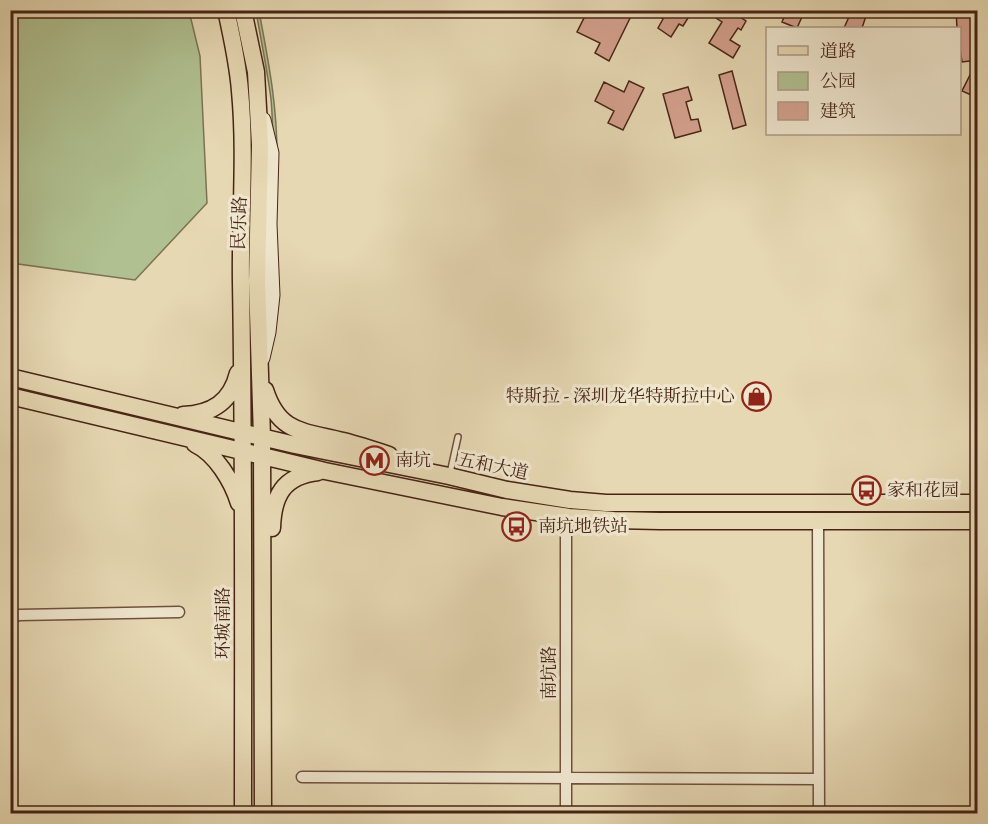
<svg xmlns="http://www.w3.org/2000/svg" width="988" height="824" font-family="Alegreya,'Noto Serif SC',serif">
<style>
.green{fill:#b0c090;stroke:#7c7254;stroke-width:1.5}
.building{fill:#d4a08d;stroke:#482417;stroke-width:1.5}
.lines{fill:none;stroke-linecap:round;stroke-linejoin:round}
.service-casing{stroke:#70513e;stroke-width:8}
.minor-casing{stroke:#70513e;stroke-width:13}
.secondary-casing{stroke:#482417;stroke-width:17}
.primary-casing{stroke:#482417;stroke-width:19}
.service{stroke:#efe6ce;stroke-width:5}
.minor{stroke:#efe6ce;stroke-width:10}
.secondary{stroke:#efe6ce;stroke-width:15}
.primary{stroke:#e6d8b3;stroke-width:16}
.labels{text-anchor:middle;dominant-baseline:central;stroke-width:6;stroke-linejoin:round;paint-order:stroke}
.street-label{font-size:18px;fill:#482417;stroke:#efe6ce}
.poi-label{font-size:18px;fill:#482417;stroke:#efe6ce;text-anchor:start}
</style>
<rect width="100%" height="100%" fill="#e6d8b3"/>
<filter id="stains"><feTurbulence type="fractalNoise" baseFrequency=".00333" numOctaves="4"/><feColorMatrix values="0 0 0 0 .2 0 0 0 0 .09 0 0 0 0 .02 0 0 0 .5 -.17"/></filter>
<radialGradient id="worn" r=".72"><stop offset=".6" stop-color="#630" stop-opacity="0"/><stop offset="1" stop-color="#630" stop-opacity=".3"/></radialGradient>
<path class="green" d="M11,10L189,11L200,56L207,203L135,280L11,263Z
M256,11H259C269,64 278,110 277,164C272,143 273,120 271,99C267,69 261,40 256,11Z"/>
<path class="building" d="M588,10H634L609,61L595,53L600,43L577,32Z
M650,10H676L688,18L683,26L679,24L671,37L658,28L663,19Z
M721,10H740L737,15L746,21L741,30L738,28L730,40L740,46L733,58L709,43L722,22L716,18Z
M787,10H805L797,28L782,22Z
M852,10H868L862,28H844Z
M956,10H971L973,40L978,60L962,62L960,48V28H957Z
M732,71L746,125L733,129L719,75Z
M971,73L978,76V98L962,91Z
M629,81L644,88L623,130L608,123L614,111L595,101L604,82L624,92Z
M688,87L692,100L686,102L691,120L698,119L701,131L675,138L663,94Z"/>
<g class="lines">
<defs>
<path id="service" d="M450,473L458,437"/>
<path id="minor" d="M818,521L819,814
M10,618L19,615L179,612
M302,777L818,779
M566,814V532"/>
<path id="secondary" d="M262,358L268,332L272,295L269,224L271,153L263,120"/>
<path id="primary" d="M226,10C232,37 238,64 240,91C246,154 240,218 241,282C244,459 243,636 243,814
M243,10L256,72L260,145L257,281L262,437L263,814
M10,377L295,445L449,476L507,490L570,500L606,503H978
M265,390C279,434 304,431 343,441C359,445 374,450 389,455
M10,396L325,471L502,507L569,517L614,520L660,521H978
M183,415C212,414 231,402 238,373
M195,444C216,454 232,481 239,503
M272,528C273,496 283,476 318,472"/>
</defs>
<use href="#service" class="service-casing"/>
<use href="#minor" class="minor-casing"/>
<use href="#secondary" class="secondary-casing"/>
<use href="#primary" class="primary-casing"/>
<use href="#service" class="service"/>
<use href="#minor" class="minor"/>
<use href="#secondary" class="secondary"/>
<use href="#primary" class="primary"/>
</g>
<defs>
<symbol id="shop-ring" viewBox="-11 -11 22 22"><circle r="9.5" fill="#efe6ce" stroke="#8f2418" stroke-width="1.5"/><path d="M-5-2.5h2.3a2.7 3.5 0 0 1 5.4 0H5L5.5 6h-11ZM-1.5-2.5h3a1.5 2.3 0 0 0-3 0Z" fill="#8f2418"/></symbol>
<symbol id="metro-ring" viewBox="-11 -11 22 22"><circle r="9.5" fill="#efe6ce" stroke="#8f2418" stroke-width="1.5"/><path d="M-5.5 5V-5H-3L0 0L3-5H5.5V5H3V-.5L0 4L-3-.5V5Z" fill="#8f2418"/></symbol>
<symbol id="bus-ring" viewBox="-11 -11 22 22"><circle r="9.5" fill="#efe6ce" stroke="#8f2418" stroke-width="1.5"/><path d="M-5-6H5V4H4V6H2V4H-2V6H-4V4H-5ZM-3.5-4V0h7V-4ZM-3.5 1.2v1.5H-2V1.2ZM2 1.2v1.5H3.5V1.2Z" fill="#8f2418"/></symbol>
</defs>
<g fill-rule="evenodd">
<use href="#shop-ring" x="740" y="380" width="33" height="33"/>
<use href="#metro-ring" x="358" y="444" width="33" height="33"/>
<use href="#bus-ring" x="850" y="474" width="33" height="33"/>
<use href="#bus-ring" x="500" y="510" width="33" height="33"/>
</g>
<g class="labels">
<g class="street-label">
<text transform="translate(239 223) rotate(-88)">民乐路</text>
<text transform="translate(493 466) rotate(12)">五和大道</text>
<text transform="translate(223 623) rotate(-90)">环城南路</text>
<text transform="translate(549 673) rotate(-90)">南坑路</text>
</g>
<g class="poi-label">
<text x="735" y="396" text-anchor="end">特斯拉 - 深圳龙华特斯拉中心</text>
<text x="395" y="460">南坑</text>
<text x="887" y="490">家和花园</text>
<text x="538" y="526">南坑地铁站</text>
</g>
</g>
<rect width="988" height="824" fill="none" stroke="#e6d8b3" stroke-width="36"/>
<rect x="12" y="12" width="964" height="800" fill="none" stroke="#482417" stroke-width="3"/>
<rect x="18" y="18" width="952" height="788" fill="none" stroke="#482417" stroke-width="1.5"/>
<rect x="766" y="27" width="195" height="108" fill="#efe6ce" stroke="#ac9885" stroke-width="1.5"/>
<rect x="778" y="46" width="30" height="9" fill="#e6d8b3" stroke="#ac9885" stroke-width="1.5"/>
<text x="820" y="57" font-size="18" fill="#482417">道路</text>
<rect x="778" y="72" width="30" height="18" fill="#b0c090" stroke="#ac9885" stroke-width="1.5"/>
<text x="820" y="87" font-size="18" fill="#482417">公园</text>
<rect x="778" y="102" width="30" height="18" fill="#d4a08d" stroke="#ac9885" stroke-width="1.5"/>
<text x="820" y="117" font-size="18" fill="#482417">建筑</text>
<rect width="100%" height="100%" filter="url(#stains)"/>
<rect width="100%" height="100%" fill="url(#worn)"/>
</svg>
